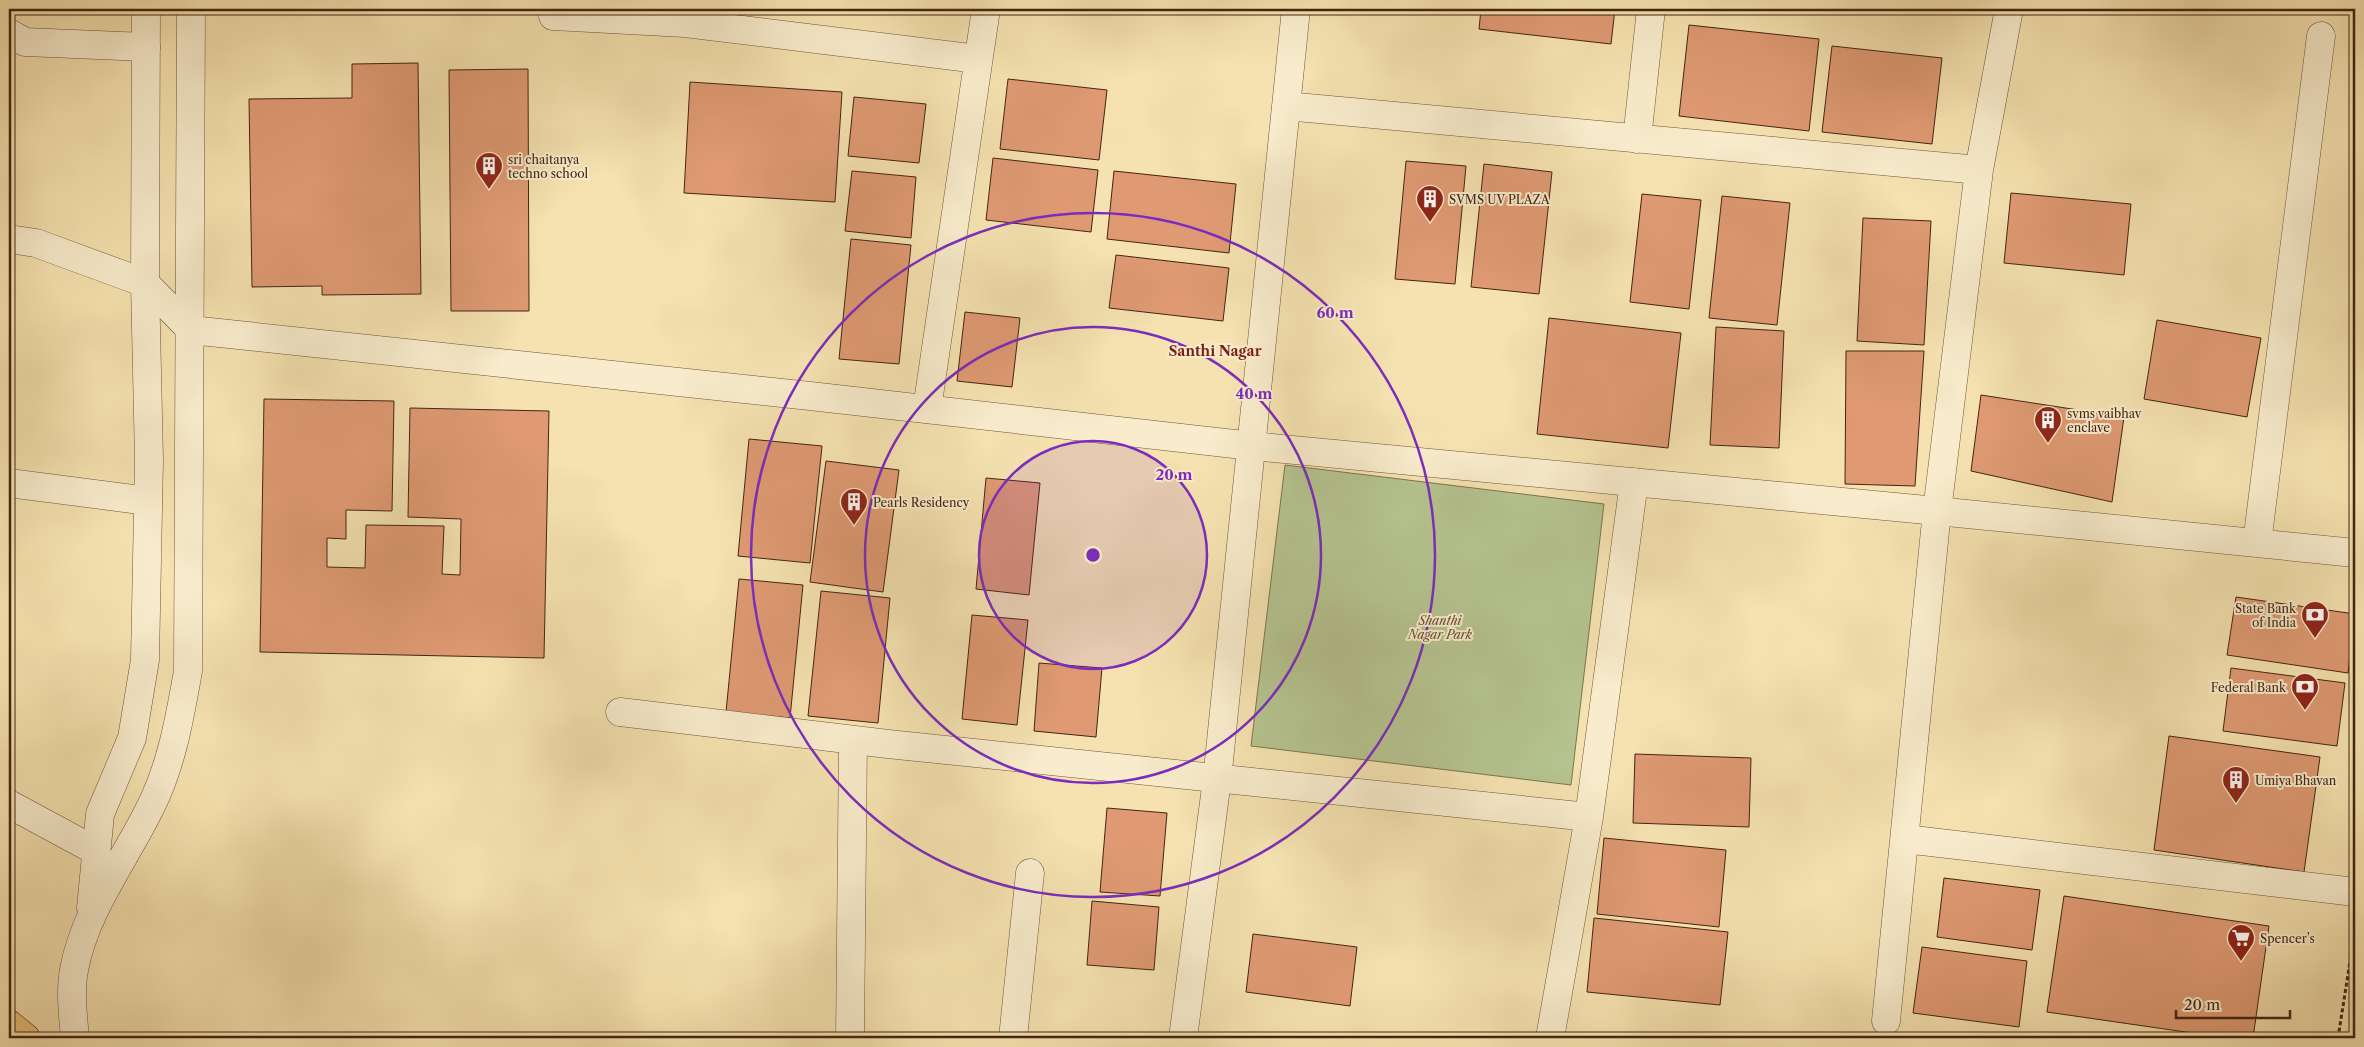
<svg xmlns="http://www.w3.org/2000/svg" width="2364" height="1047" font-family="'Libre Caslon Text',serif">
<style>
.green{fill:#b5c490;stroke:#7c7451}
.building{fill:#df9a73;stroke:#442412}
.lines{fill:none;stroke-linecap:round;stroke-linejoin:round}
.minor-casing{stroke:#70543a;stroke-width:29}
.tertiary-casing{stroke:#70543a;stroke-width:29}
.primary-casing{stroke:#442412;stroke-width:29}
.path{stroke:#442412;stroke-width:3;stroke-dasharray:4 2.5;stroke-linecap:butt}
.minor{stroke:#f8eccc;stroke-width:28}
.tertiary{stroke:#f8eccc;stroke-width:28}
.primary{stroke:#eac178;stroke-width:28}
.ring{fill:none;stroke:#7b2cbf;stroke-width:2.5}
.labels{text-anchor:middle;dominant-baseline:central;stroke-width:4;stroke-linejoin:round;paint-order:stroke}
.poi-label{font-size:12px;fill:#442412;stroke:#f8eccc;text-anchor:start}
.park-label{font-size:12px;font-style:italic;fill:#604c32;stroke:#f8eccc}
.neighbourhood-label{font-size:14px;font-weight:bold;fill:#7a1f14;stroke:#f8eccc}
.centre{fill:#7b2cbf;stroke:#f8eccc;stroke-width:2.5}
.ring-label{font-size:15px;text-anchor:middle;font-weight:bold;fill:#7b2cbf;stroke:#f8eccc;stroke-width:4;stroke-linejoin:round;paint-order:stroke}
</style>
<rect width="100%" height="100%" fill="#f5e2b0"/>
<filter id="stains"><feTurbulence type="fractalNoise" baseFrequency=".004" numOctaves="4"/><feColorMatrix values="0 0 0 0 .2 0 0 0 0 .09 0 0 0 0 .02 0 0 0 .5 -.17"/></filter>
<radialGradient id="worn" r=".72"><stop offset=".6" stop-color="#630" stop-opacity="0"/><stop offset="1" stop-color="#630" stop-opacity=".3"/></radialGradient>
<path class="green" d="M1285,465L1604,504L1571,785L1251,746Z"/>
<path class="building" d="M1414,9H1464L1463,14Z
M1481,9H1615L1611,44L1479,29Z
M1689,25L1819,39L1809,131L1679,116Z
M1832,46L1942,58L1932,144L1822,132Z
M418,63L421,294L322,295V286L252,287L249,99L352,98V64Z
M528,69L529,311H451L449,70Z
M1008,79L1107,90L1099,160L1000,149Z
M690,82L842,92L835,202L684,193Z
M854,97L926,104L919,163L848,156Z
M993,158L1098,170L1091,232L986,220Z
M1406,161L1466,166L1455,284L1395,279Z
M1484,164L1552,172L1539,294L1471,287Z
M852,171L916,177L911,238L845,231Z
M1114,171L1236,184L1229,253L1107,239Z
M2011,193L2131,204L2124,275L2004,263Z
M1642,194L1701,200L1689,309L1630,302Z
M1722,196L1790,203L1777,325L1709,318Z
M1863,218L1931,221L1924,345L1857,341Z
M851,239L911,245L899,364L839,359Z
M1116,255L1229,268L1223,321L1109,308Z
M965,312L1020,318L1012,387L957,381Z
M1549,318L1681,333L1668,448L1537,434Z
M2157,320L2261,338L2247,417L2144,399Z
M1716,327L1784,331L1779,448L1710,445Z
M1846,351H1924L1915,486L1845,484Z
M1981,395L2124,417L2112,502L1971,471Z
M264,399L394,401L392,511L346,510V539L327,538V567L365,568L366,525L444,526L442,574L460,575L461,519L408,517L410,408L549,411L544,658L260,652Z
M749,439L822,446L810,563L738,556Z
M826,461L899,470L883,592L810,582Z
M986,478L1040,483L1029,595L976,589Z
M739,579L803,585L790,718L726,712Z
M821,591L890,598L878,723L808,716Z
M2236,597L2355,614L2348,673L2227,655Z
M972,615L1028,620L1017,725L962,719Z
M1039,663L1102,668L1096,737L1034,731Z
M2231,668L2345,683L2337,746L2223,731Z
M2169,736L2320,757L2304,872L2154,850Z
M1635,754L1751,758L1749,827L1633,823Z
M1107,808L1167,813L1160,896L1100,892Z
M1604,838L1726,850L1719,927L1597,914Z
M1944,878L2040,890L2032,950L1937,937Z
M2064,896L2269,926L2253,1038H2227L2047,1012Z
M1092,901L1159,907L1154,970L1087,965Z
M1594,918L1728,932L1720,1005L1587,992Z
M1253,934L1357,947L1350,1006L1246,992Z
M1922,947L2027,961L2019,1027L1913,1013Z"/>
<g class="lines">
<defs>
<path id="minor" d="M553,16L685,23L978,59
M9,33L25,42L146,47
M1286,106L1979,170L1937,511L1886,1021
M1637,139L1651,9
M1979,170L2009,9
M9,239L36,243L145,283L191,330L810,396L1252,446L1937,511L2355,553
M927,409L986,9
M9,483L148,501
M2257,543L2321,36
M620,712L888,744L1589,817
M9,804L96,851
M1905,839L2355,892
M850,1038L853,740
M1013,1038L1030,873
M1183,1038L1217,780L1296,9
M1550,1038L1589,817L1634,482"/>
<path id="tertiary" d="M91,908L100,814L132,738L145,660L149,460L145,283L146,9
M75,1038C73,1017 70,991 74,970C84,912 126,858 151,806C172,764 180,716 188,671L191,9"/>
<path id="primary" d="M9,1024L26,1038"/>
</defs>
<use href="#minor" class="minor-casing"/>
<use href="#tertiary" class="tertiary-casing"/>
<use href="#primary" class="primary-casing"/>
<path class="path" d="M2338,1038L2355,930"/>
<use href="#minor" class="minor"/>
<use href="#tertiary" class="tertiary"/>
<use href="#primary" class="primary"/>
</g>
<circle cx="1093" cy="555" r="114" fill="#7b2cbf" fill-opacity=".12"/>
<g class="ring">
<circle cx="1093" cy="555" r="114"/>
<circle cx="1093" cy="555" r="228"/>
<circle cx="1093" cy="555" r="342"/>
</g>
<defs>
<symbol id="building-pin" viewBox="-11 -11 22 30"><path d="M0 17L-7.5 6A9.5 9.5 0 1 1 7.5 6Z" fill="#8f2418" stroke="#f8eccc"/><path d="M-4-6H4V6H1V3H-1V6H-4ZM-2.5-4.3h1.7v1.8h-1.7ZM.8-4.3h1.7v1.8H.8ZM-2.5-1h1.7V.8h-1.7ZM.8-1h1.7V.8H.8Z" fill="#fff"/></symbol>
<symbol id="bank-pin" viewBox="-11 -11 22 30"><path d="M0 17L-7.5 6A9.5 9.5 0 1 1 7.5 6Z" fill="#8f2418" stroke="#f8eccc"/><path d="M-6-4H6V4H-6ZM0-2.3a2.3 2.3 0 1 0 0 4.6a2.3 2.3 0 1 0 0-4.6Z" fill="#fff"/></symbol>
<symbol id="supermarket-pin" viewBox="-11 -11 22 30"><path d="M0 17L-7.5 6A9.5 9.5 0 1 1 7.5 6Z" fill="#8f2418" stroke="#f8eccc"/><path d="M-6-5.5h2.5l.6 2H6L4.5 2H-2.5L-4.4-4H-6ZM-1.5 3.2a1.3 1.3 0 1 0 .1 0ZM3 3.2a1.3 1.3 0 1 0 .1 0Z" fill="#fff"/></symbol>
</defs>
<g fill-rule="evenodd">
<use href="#building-pin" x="473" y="150" width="32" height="43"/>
<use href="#building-pin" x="1414" y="183" width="32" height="43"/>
<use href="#building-pin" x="2032" y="404" width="32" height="43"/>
<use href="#building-pin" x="838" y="486" width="32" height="43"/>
<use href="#bank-pin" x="2299" y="599" width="32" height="43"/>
<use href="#bank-pin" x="2289" y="671" width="32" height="43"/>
<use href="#building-pin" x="2220" y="764" width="32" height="43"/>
<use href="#supermarket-pin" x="2225" y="922" width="32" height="43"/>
</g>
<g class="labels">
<g class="poi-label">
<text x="508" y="159">sri chaitanya<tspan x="508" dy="14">techno school</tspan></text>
<text x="1449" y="199">SVMS UV PLAZA</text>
<text x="2067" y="413">svms vaibhav<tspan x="2067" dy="14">enclave</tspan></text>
<text x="873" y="502">Pearls Residency</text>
<text x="2296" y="608" text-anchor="end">State Bank<tspan x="2296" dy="14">of India</tspan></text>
<text x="2286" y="687" text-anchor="end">Federal Bank</text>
<text x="2255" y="780">Umiya Bhavan</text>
<text x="2260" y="938">Spencer’s</text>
</g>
<g class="park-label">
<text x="1440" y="620">Shanthi<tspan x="1440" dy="14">Nagar Park</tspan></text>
</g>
<g class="neighbourhood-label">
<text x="1215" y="351">Santhi Nagar</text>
</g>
</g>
<circle cx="1093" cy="555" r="8" class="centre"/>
<g class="ring-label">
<text x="1335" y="318">60 m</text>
<text x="1254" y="399">40 m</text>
<text x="1174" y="480">20 m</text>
</g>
<rect width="2364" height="1047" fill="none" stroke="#f5e2b0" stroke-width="30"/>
<rect x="10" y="10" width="2344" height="1027" fill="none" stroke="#442412" stroke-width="2.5"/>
<rect x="15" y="15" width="2334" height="1017" fill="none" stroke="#442412"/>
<path d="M2176 1010v8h114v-8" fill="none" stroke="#442412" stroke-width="2.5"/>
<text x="2184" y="1010" font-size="15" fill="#442412" stroke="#f8eccc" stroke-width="4" paint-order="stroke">20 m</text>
<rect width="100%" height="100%" filter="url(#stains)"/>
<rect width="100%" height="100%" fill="url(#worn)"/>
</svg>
